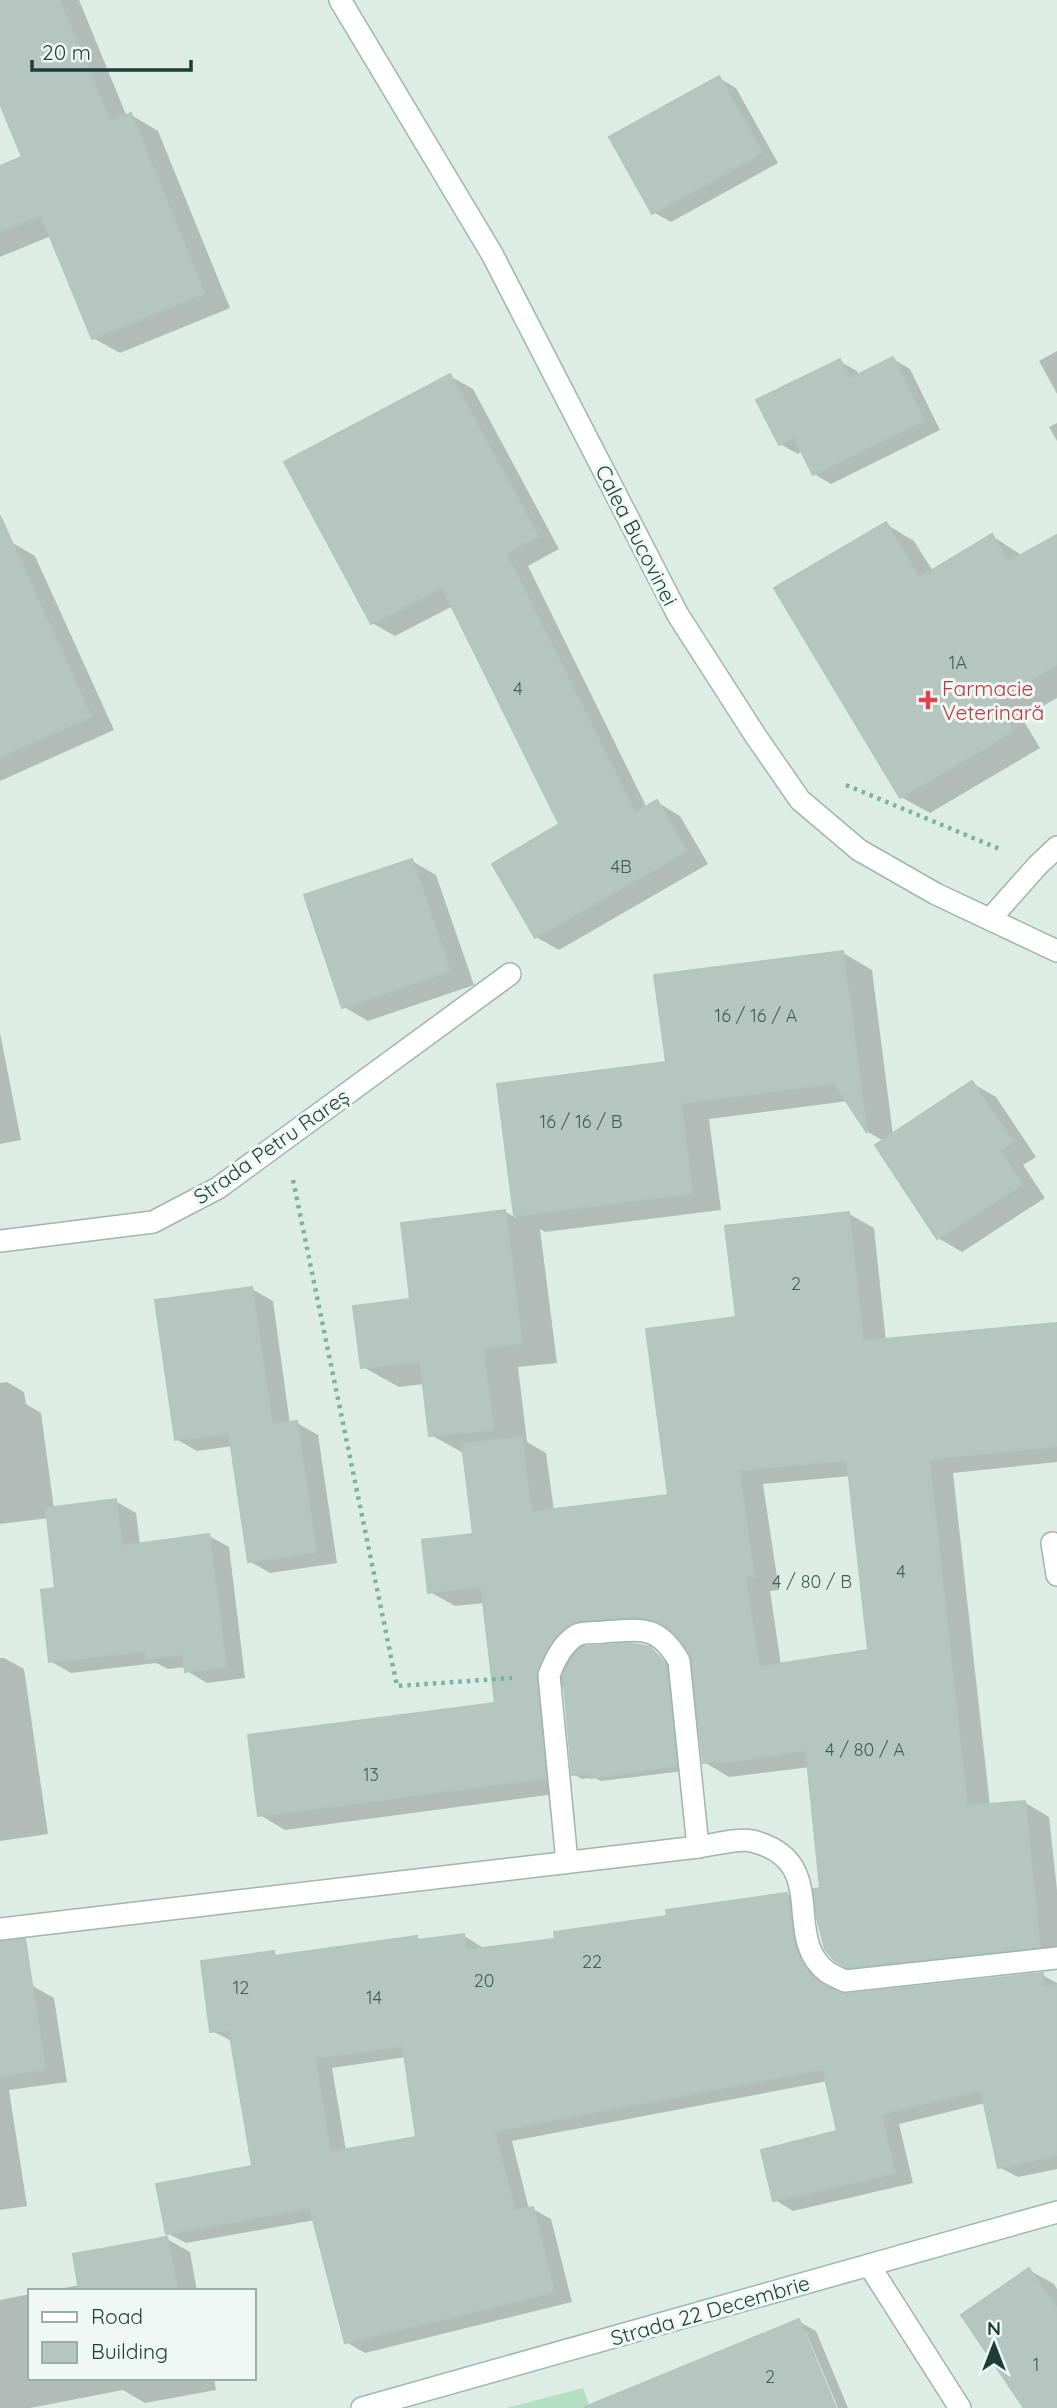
<svg xmlns="http://www.w3.org/2000/svg" width="1057" height="2408" font-family="Quicksand,sans-serif">
<style>
.green{fill:#b5dfc2}
.shadow{fill:#0003;fill-rule:evenodd}
.building{fill:#b4c6bf;stroke:#b0c6be;stroke-width:2;fill-rule:evenodd}
.lines{fill:none;stroke-linecap:round;stroke-linejoin:round}
.lane-casing{stroke:#a1b4ae;stroke-width:24}
.street-casing{stroke:#a1b4ae;stroke-width:24}
.secondary-casing{stroke:#9cb8af;stroke-width:24}
.path{stroke:#7cb2a3;stroke-width:4.5;stroke-dasharray:3.5 5;stroke-linecap:butt}
.lane{stroke:#fff;stroke-width:21}
.street{stroke:#fff;stroke-width:21}
.secondary{stroke:#fff;stroke-width:21}
.health-dot{fill:#e0444e;stroke:#eff8f4;stroke-width:2.5}
.labels{text-anchor:middle;dominant-baseline:central;stroke-width:6;stroke-linejoin:round;paint-order:stroke}
.number-label{font-size:18px;fill:#445f58}
.street-label{font-size:21px;fill:#1e3d36;stroke:#eff8f4}
.health-label{font-size:21px;fill:#be3a42;stroke:#eff8f4;text-anchor:start}
</style>
<rect width="100%" height="100%" fill="#deece6"/>
<path class="green" d="M583,2388L590,2408H506Z"/>
<path class="shadow" d="M0,0H79L127,117L131,115L158,131L230,308L120,353L93,338L51,236L0,257V168L25,158L0,100Z
M719,78L736,88L778,163L671,222L653,212Z
M1057,351V394L1039,361Z
M893,359L910,369L940,430L831,484L814,474L803,451L798,454L780,444L839,361L857,371L859,376Z
M450,376L473,389L559,549L528,566L647,808L657,802L680,816L708,864L559,950L536,937L562,825L453,606L395,636L372,623Z
M1057,423V441L1049,427Z
M886,524L914,541L933,571L992,536L1023,556L1057,537V698L1022,718L1040,748L930,813L901,797Z
M11,542L35,556L114,730L0,781V546Z
M412,861L436,875L474,985L368,1021L344,1007Z
M843,953L872,970L893,1135L972,1083L996,1097L1036,1157L1023,1165L1045,1198L962,1252L938,1238L884,1141L868,1132L848,1101L709,1119L721,1210L545,1232L540,1229L557,1363L518,1367L527,1442L546,1453L554,1511L670,1496L738,1319L849,1214L874,1228L886,1341L1057,1325V1462L953,1473L990,1806L1024,1802L1049,1817L1057,1890V1961L862,1975L836,1960L826,1948L821,1935L815,1891L822,1890L810,1767L729,1777L704,1762L694,1658L676,1633L654,1631L588,1643L583,1648H649L658,1654L674,1672L684,1771L601,1781L593,1777L582,1779L573,1774L565,1682L561,1691L570,1792L285,1830L260,1815L497,1705L485,1603L455,1606L430,1592L475,1535L465,1454L431,1435L424,1384L399,1387L363,1367L412,1301L504,1211L516,1218L499,1086L668,1064ZM850,1476L870,1651L781,1665L770,1591L779,1590L763,1484Z
M0,1033L21,1140L0,1144Z
M252,1289L273,1301L290,1424L297,1423L318,1435L337,1563L270,1573L249,1561L233,1446L197,1451L176,1439Z
M7,1382L24,1392L26,1404L41,1413L54,1509L115,1501L136,1513L140,1545L209,1536L229,1547L245,1678L207,1683L187,1671L186,1667L168,1669L156,1663L71,1673L50,1661L57,1590L49,1518L0,1524V1383Z
M0,1658H4L24,1669L48,1834L0,1841Z
M787,1894L805,1905L819,1973L840,1995L1042,1975L1057,1983V2169L1018,2177L999,2167L985,2103L899,2124L913,2183L793,2211L775,2200L839,2133L828,2081L512,2141L529,2209H533L551,2219L572,2302L365,2353L346,2342L315,2220L186,2243L167,2233L254,2168L232,2041L212,2031L273,1953L280,1957L416,1938L422,1941L464,1936L482,1947V1950L557,1941ZM406,2057L418,2138L346,2151L332,2068Z
M31,1985L54,1998L67,2082L9,2090L27,2206L0,2210V1989Z
M167,2239L190,2252L197,2291H48L80,2285Z
M1029,2270L1054,2284L1057,2289V2338Z
M30,2294V2378H214L216,2390L145,2403L123,2390L30,2408H0V2300Z
M798,2321L816,2331L848,2408H838L806,2332H803L834,2408H620L615,2397L685,2365L688,2366Z"/>
<path class="building" d="M0,0H59L110,122L131,113L204,293L92,339L41,215L0,231V166L22,157L0,104Z
M719,76L762,153L652,214L609,137Z
M893,357L924,420L813,475L794,437L779,445L756,400L840,359L849,379Z
M450,374L538,536L506,553L635,813L657,800L686,851L535,938L492,864L559,824L442,587L371,624L284,462Z
M0,516L91,716L0,757Z
M886,522L919,578L992,534L1008,562L1057,535V664L995,702L1013,731L900,798L774,588Z
M412,859L450,971L342,1008L304,895Z
M843,951L867,1133L834,1083L681,1103L692,1193L514,1216L497,1084L666,1062L654,975Z
M972,1081L1013,1142L1000,1151L1022,1184L937,1239L875,1145Z
M505,1210L522,1343L483,1348L493,1429L429,1436L420,1361L361,1368L353,1306L410,1299L401,1223Z
M849,1212L863,1341L1057,1323V1446L929,1459L967,1806L1025,1801L1040,1947L847,1968L835,1961L825,1949L817,1918L813,1889L820,1888L806,1750L722,1763V1761L703,1763L690,1654L672,1630L661,1623L641,1617L576,1622L563,1629L548,1646L536,1676L546,1778L258,1816L248,1735L495,1703L481,1586L428,1593L422,1540L473,1534L462,1444L522,1437L531,1512L668,1495L646,1329L736,1317L725,1226ZM847,1460L868,1650L759,1667L745,1577L754,1576L739,1470Z
M252,1287L272,1424L297,1421L316,1552L248,1562L229,1433L175,1440L155,1300Z
M116,1499L122,1546L209,1534L226,1667L185,1672L183,1654L146,1659L145,1651L49,1662L41,1590L55,1588L46,1508Z
M629,1643L650,1647L666,1666L677,1766L590,1778V1773L572,1775L563,1674L574,1656L583,1647Z
M787,1893L794,1940L801,1961L818,1982L839,1993L846,1994L1043,1973L1044,1987L1057,1985V2155L998,2168L981,2090L881,2114L895,2173L773,2201L761,2150L837,2131L823,2069L494,2131L515,2211L533,2207L554,2292L345,2343L310,2208L166,2234L156,2184L252,2166L229,2030L210,2032L201,1961L274,1951V1956L417,1936V1940L464,1934L466,1950L555,1939L554,1932L667,1916L666,1910ZM403,2046L416,2137L330,2152L315,2058Z
M25,1939L45,2069L0,2076V1942Z
M167,2237L178,2291H79L73,2254Z
M1029,2268L1057,2309V2408H1024L961,2315Z
M799,2319L836,2408H585V2407Z"/>
<g class="lines">
<defs>
<path id="lane" d="M1052,1543L1057,1575
M567,1862L549,1675C555,1660 562,1644 577,1635C584,1632 596,1633 604,1632C642,1629 658,1625 679,1661L698,1847C712,1845 740,1838 752,1841C832,1861 781,1935 826,1971C831,1975 839,1978 845,1981L1057,1958"/>
<path id="street" d="M990,919L1038,865L1057,847
M0,1241L153,1222L218,1188L510,974
M0,1929L698,1847
M869,2265L960,2408"/>
<path id="secondary" d="M340,0L492,254L678,615L755,735L800,800L859,850L936,894L1057,951
M362,2408L1057,2212"/>
</defs>
<use href="#lane" class="lane-casing"/>
<use href="#street" class="street-casing"/>
<use href="#secondary" class="secondary-casing"/>
<path class="path" d="M846,785L1002,850
M293,1180L397,1686L512,1678"/>
<use href="#lane" class="lane"/>
<use href="#street" class="street"/>
<use href="#secondary" class="secondary"/>
</g>
<path class="health-dot" d="M924.5 689.5h7v7h7v7h-7v7h-7v-7h-7v-7h7z"/>
<g class="labels">
<g class="number-label">
<text x="958" y="662">1A</text>
<text x="518" y="688">4</text>
<text x="621" y="866">4B</text>
<text x="756" y="1015">16 / 16 / A</text>
<text x="581" y="1121">16 / 16 / B</text>
<text x="796" y="1283">2</text>
<text x="901" y="1571">4</text>
<text x="812" y="1581">4 / 80 / B</text>
<text x="865" y="1749">4 / 80 / A</text>
<text x="371" y="1774">13</text>
<text x="592" y="1961">22</text>
<text x="484" y="1980">20</text>
<text x="241" y="1987">12</text>
<text x="374" y="1997">14</text>
<text x="1036" y="2364">1</text>
<text x="770" y="2376">2</text>
</g>
<g class="street-label">
<text transform="translate(637 535) rotate(63)">Calea Bucovinei</text>
<text transform="translate(271 1146) rotate(-35)">Strada Petru Rareș</text>
<text transform="translate(710 2310) rotate(-16)">Strada 22 Decembrie</text>
</g>
<g class="health-label">
<text x="942" y="688">Farmacie<tspan x="942" dy="24">Veterinară</tspan></text>
</g>
</g>
<rect x="28" y="2289" width="228" height="91" fill="#eff8f4" stroke="#9bada8" stroke-width="2"/>
<rect x="42" y="2312" width="35" height="10" fill="#ffffff" stroke="#9bada8" stroke-width="2"/>
<text x="91" y="2324" font-size="21" fill="#1e3d36">Road</text>
<rect x="42" y="2342" width="35" height="21" fill="#b4c6bf" stroke="#9bada8" stroke-width="2"/>
<text x="91" y="2359" font-size="21" fill="#1e3d36">Building</text>
<g transform="translate(994 2345)" stroke="#eff8f4" stroke-width="5" paint-order="stroke">
<path d="M0-5L12 26L0 18L-12 26Z" fill="#1e3d36"/>
<text y="-10" font-size="19" font-weight="bold" text-anchor="middle" fill="#1e3d36">N</text>
</g>
<path d="M32 60v10h159v-10" fill="none" stroke="#1e3d36" stroke-width="3.5"/>
<text x="42" y="60" font-size="21" fill="#1e3d36" stroke="#eff8f4" stroke-width="5" paint-order="stroke">20 m</text>
</svg>
